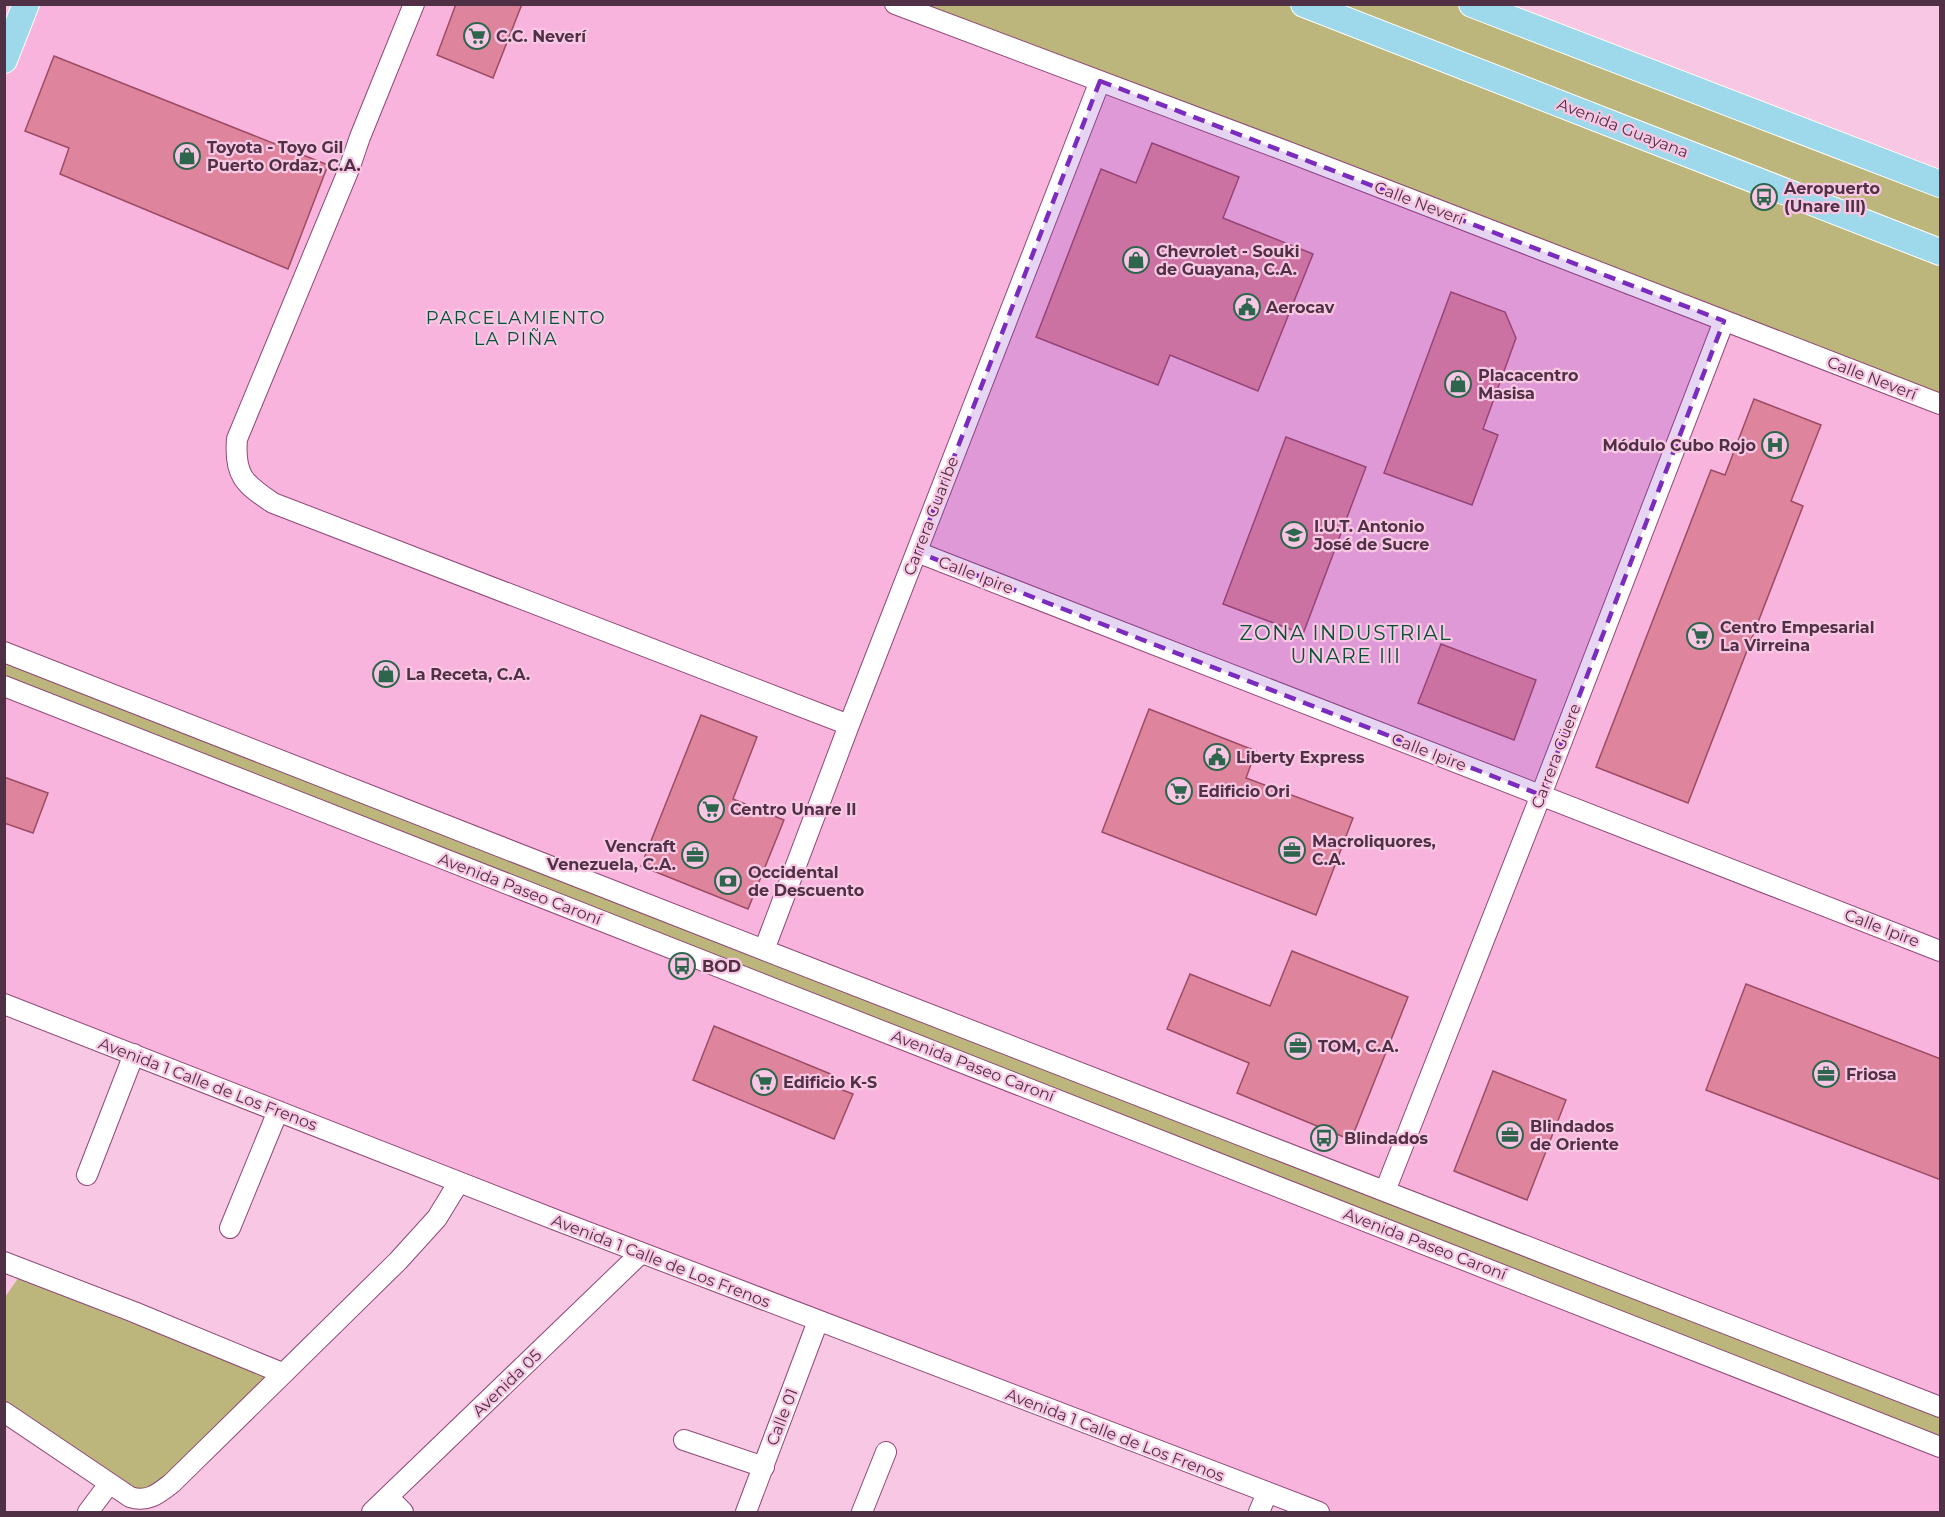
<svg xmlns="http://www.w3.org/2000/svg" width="1945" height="1517" font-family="Montserrat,sans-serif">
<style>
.built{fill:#f9b4de}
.green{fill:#bcb57c}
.building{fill:#df849d;stroke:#9c4c64;stroke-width:1.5}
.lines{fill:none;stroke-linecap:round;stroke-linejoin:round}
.minor-casing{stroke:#8f4976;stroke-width:22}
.major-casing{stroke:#fff;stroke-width:28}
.minor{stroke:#fff;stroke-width:20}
.major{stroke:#9dd8eb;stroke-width:26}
.marked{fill:#7b2cbf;fill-opacity:0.2;stroke:#7b2cbf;stroke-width:4.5;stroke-dasharray:12 8;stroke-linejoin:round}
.labels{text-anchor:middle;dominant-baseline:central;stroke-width:4.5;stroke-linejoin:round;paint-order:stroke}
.poi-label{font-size:16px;font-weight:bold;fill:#503044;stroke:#f7c7e3;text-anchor:start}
.street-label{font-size:16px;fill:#503044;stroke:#f7c7e3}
.neighbourhood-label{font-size:18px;letter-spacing:1.5px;fill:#075036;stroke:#f7c7e3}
.quarter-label{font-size:20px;letter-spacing:1.5px;fill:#075036;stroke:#f7c7e3}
</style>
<rect width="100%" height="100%" fill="#f7c7e3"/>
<path class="built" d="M26,5H904L1940,404V1407L5,652L4,60Z
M4,686L1940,1447V1512H1319L5,1004Z"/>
<path class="green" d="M903,5H1472L1940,184V404Z
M4,652L1940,1407V1447L5,686Z
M24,1270L282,1373L147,1499L5,1412V1297Z"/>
<path class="building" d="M456,4H522L493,78L437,55Z
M54,56L328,165L288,269L60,174L69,148L25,131Z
M1152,143L1239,177L1223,218L1313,254L1258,391L1170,355L1158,385L1036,337L1101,169L1136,183Z
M1451,292L1505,312L1516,338L1483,429L1498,435L1472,505L1384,473Z
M1754,399L1821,425L1791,501L1803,506L1688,803L1596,767L1711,470L1725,475Z
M1286,437L1366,467L1303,634L1223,604Z
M1441,644L1536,680L1514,740L1418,703Z
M1149,709L1256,751L1246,778L1353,818L1316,915L1102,832Z
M701,715L757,737L733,799L784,820L748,909L641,866Z
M4,777L48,793L33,833L4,823Z
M1292,951L1408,997L1351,1140L1237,1093L1249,1063L1167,1029L1190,974L1270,1006Z
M1746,984L1941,1059V1180L1706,1090Z
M714,1026L833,1075L829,1085L853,1094L834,1139L693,1080Z
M1493,1071L1566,1100L1527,1200L1454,1171Z"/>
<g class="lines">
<defs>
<path id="minor" d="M414,4L360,137L349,169L237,439C234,475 244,484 273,503L849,725
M895,4L1291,153L1940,404
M917,552L1940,951
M4,652L764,950L1940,1407
M4,686L1940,1447
M764,950L849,725L1100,81
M4,1004L556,1220L1319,1512
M87,1175L134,1054
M1385,1191L1541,795L1724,321
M230,1228L278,1111
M4,1262L134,1312L282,1373
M4,1412L130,1497C148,1503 159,1493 172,1483L398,1261L437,1218L459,1182
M684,1440L764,1467
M388,1497L403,1512
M88,1512L109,1484
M372,1512L641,1253
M746,1512L818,1321
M862,1512L886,1452
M1259,1512L1267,1493"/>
<path id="major" d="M1304,4L1940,252
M1472,4L1940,184
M4,60L26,4"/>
</defs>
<use href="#minor" class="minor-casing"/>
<use href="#major" class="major-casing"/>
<use href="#minor" class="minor"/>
<use href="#major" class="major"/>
</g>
<path class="marked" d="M1100,81L1724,321L1541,795L917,552Z"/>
<defs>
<symbol id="supermarket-ring" viewBox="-11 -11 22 22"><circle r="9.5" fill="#f7c7e3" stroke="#2e664d" stroke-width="1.5"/><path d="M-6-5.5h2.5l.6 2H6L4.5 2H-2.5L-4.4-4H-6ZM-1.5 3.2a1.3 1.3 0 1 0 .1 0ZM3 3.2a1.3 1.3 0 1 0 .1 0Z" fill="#2e664d"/></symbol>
<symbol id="shop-ring" viewBox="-11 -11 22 22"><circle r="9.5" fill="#f7c7e3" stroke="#2e664d" stroke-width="1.5"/><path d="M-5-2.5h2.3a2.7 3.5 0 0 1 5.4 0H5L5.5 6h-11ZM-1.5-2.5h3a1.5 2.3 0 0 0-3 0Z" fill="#2e664d"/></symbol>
<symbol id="bus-ring" viewBox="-11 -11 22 22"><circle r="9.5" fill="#f7c7e3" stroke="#2e664d" stroke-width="1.5"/><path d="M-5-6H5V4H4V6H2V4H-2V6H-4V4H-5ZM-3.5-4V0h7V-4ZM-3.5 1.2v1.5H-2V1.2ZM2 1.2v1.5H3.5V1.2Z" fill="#2e664d"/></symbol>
<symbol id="civic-ring" viewBox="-11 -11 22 22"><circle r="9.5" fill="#f7c7e3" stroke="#2e664d" stroke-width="1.5"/><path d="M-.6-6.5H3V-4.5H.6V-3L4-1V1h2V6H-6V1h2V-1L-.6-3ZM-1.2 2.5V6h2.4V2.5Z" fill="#2e664d"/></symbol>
<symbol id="hospital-ring" viewBox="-11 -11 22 22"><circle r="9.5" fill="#f7c7e3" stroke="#2e664d" stroke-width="1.5"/><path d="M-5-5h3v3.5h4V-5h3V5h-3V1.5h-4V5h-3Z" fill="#2e664d"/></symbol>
<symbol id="university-ring" viewBox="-11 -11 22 22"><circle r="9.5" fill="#f7c7e3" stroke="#2e664d" stroke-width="1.5"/><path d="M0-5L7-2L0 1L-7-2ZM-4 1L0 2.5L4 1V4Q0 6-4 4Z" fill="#2e664d"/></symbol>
<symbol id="office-ring" viewBox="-11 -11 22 22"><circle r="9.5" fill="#f7c7e3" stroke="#2e664d" stroke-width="1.5"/><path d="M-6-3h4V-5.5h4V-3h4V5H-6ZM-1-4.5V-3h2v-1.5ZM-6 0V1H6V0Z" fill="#2e664d"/></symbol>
<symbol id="bank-ring" viewBox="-11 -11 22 22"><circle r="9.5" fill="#f7c7e3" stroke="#2e664d" stroke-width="1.5"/><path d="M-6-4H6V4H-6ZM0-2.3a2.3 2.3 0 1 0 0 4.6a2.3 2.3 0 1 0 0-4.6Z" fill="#2e664d"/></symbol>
</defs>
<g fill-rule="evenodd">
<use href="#supermarket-ring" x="462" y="21" width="30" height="30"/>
<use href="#shop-ring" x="172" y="141" width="30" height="30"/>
<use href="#bus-ring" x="1749" y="182" width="30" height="30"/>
<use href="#shop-ring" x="1121" y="245" width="30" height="30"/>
<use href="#civic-ring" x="1232" y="292" width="30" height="30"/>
<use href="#shop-ring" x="1443" y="369" width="30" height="30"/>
<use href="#hospital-ring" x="1760" y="430" width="30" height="30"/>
<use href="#university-ring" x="1279" y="520" width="30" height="30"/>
<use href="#supermarket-ring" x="1685" y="621" width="30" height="30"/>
<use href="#shop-ring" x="371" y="659" width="30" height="30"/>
<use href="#civic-ring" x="1202" y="742" width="30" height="30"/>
<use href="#supermarket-ring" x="1164" y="776" width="30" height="30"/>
<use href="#supermarket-ring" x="696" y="794" width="30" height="30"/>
<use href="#office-ring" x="1277" y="835" width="30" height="30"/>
<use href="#office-ring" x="680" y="840" width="30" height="30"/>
<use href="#bank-ring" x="713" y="866" width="30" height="30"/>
<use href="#bus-ring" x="667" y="951" width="30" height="30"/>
<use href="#office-ring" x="1283" y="1031" width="30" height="30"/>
<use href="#office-ring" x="1811" y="1059" width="30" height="30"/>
<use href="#supermarket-ring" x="749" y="1067" width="30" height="30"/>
<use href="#office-ring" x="1495" y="1120" width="30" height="30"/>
<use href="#bus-ring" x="1309" y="1123" width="30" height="30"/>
</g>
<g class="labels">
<g class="poi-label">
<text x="496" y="36">C.C. Neverí</text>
<text x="207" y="147">Toyota - Toyo Gil<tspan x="207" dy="18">Puerto Ordaz, C.A.</tspan></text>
<text x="1784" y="188">Aeropuerto<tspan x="1784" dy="18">(Unare III)</tspan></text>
<text x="1156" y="251">Chevrolet - Souki<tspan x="1156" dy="18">de Guayana, C.A.</tspan></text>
<text x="1266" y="307">Aerocav</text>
<text x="1478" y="375">Placacentro<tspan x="1478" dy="18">Masisa</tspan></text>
<text x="1756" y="445" text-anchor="end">Módulo Cubo Rojo</text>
<text x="1314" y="526">I.U.T. Antonio<tspan x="1314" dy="18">José de Sucre</tspan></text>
<text x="1720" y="627">Centro Empesarial<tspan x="1720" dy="18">La Virreina</tspan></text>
<text x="406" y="674">La Receta, C.A.</text>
<text x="1236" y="757">Liberty Express</text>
<text x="1198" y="791">Edificio Ori</text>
<text x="730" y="809">Centro Unare II</text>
<text x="1312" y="841">Macroliquores,<tspan x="1312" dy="18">C.A.</tspan></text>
<text x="676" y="846" text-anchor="end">Vencraft<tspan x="676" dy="18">Venezuela, C.A.</tspan></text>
<text x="748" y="872">Occidental<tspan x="748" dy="18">de Descuento</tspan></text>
<text x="702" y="966">BOD</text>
<text x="1318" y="1046">TOM, C.A.</text>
<text x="1846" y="1074">Friosa</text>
<text x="783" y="1082">Edificio K-S</text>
<text x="1530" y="1126">Blindados<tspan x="1530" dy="18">de Oriente</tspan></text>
<text x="1344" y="1138">Blindados</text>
</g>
<g class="street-label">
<text transform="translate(1623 128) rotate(21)">Avenida Guayana</text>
<text transform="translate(1419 203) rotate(21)">Calle Neverí</text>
<text transform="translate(1872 378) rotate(21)">Calle Neverí</text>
<text transform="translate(931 516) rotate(-69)">Carrera Guaribe</text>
<text transform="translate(976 575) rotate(21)">Calle Ipire</text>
<text transform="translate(1429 752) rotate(21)">Calle Ipire</text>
<text transform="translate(1556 756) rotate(-69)">Carrera Güere</text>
<text transform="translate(520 889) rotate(21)">Avenida Paseo Caroní</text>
<text transform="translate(1882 928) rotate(21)">Calle Ipire</text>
<text transform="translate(973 1066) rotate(21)">Avenida Paseo Caroní</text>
<text transform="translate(208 1084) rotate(21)">Avenida 1 Calle de Los Frenos</text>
<text transform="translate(1425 1244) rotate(21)">Avenida Paseo Caroní</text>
<text transform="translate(661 1261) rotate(21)">Avenida 1 Calle de Los Frenos</text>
<text transform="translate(507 1383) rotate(-44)">Avenida 05</text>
<text transform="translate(782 1417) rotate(-69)">Calle 01</text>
<text transform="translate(1115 1435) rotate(21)">Avenida 1 Calle de Los Frenos</text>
</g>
<g class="neighbourhood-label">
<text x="516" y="318">PARCELAMIENTO<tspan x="516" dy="21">LA PIÑA</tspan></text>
</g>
<g class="quarter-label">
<text x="1346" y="633">ZONA INDUSTRIAL<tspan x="1346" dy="23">UNARE III</tspan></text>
</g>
</g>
<rect width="1945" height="1517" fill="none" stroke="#503044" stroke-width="12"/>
</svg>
